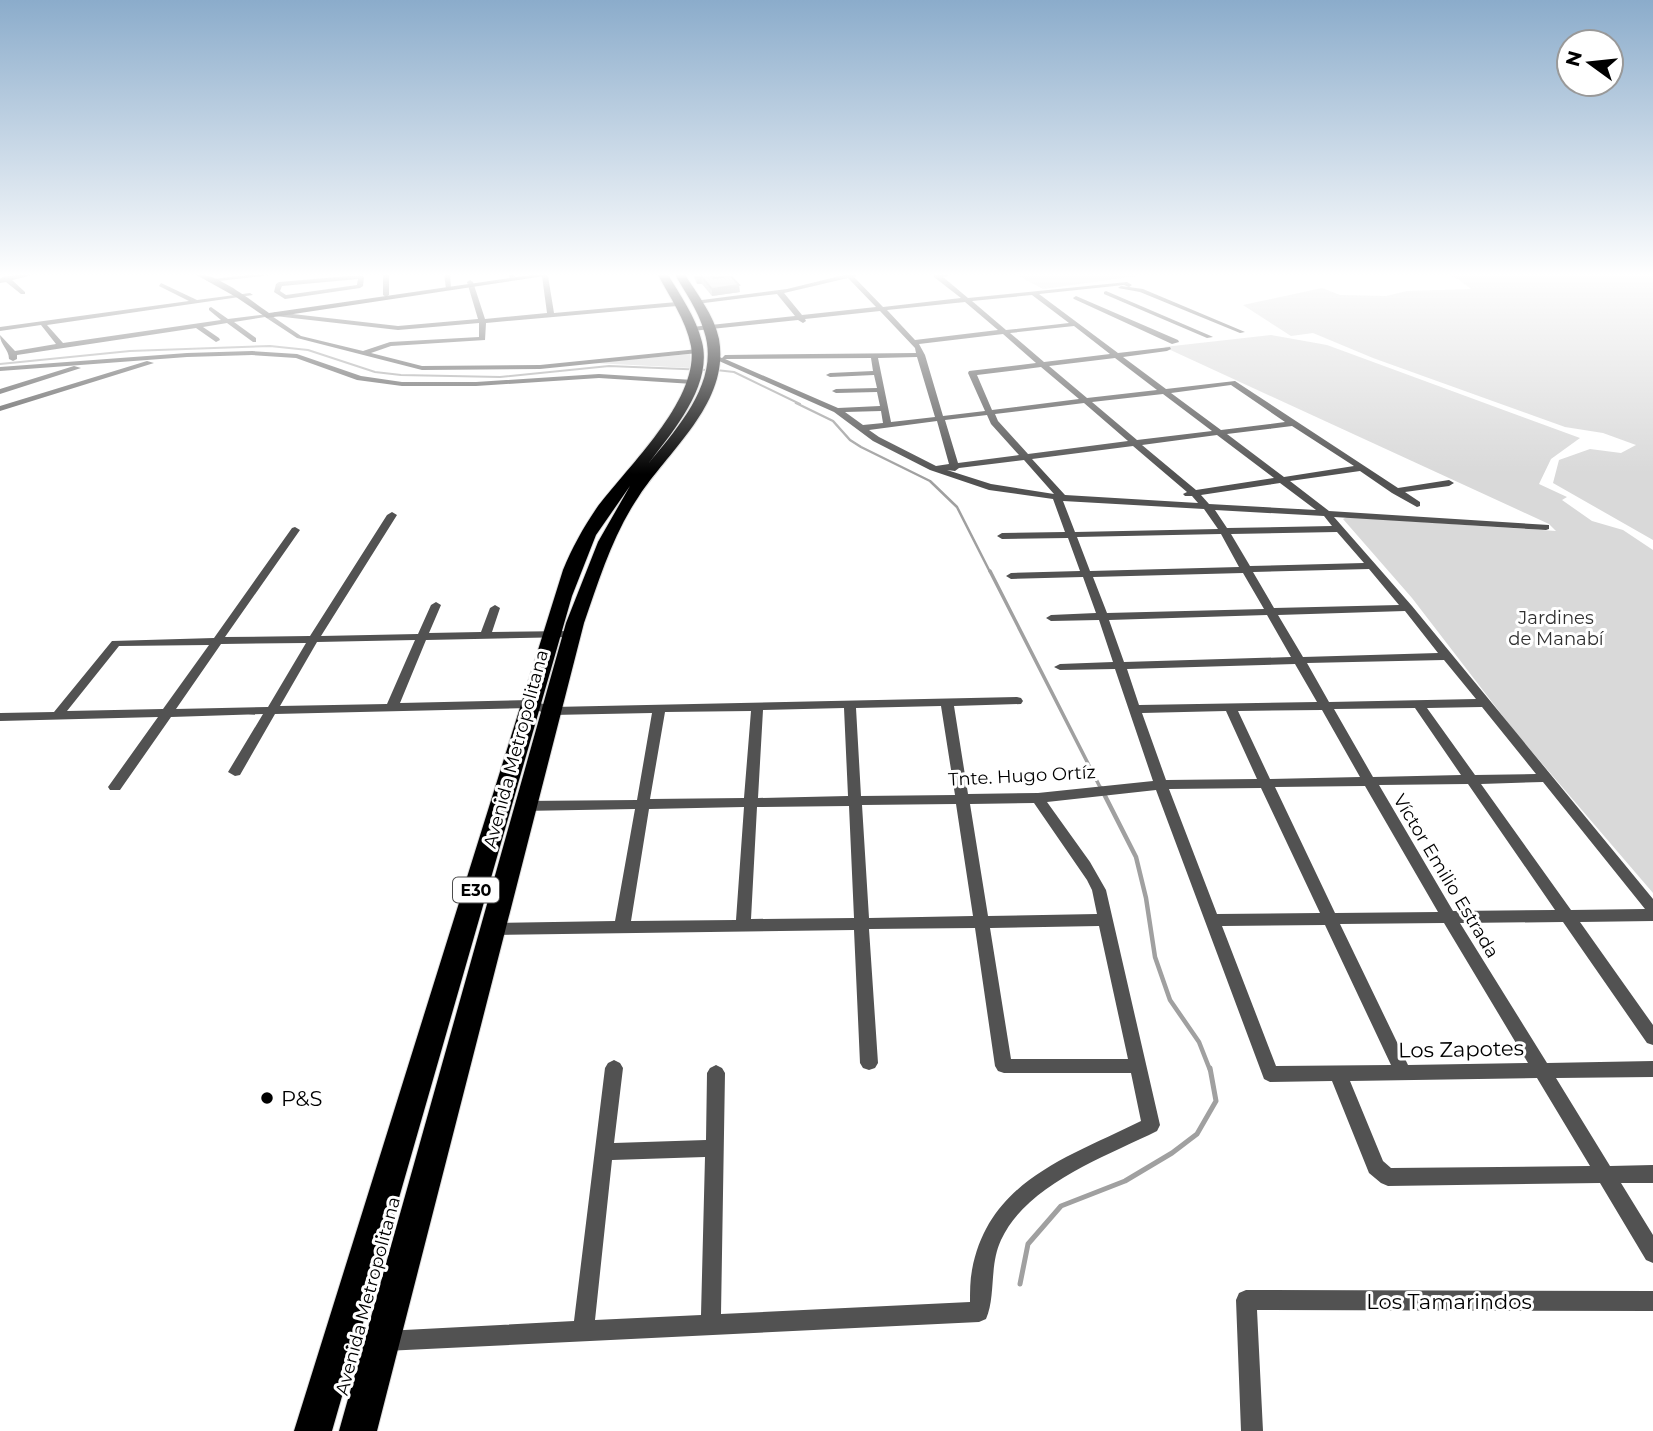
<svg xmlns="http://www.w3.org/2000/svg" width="1653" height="1431" font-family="Montserrat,sans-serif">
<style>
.green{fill:#d9d9d9}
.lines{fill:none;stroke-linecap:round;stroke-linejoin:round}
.stream-far4{stroke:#a0a0a0;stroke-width:2}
.stream-far3{stroke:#a0a0a0;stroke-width:2.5}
.stream-far2{stroke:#a0a0a0;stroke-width:3.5}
.stream-far1{stroke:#a0a0a0;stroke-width:4.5}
.stream{stroke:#a0a0a0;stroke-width:5}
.highway-casing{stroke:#dbdbdb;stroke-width:2}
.street{fill:#525252;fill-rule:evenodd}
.secondary{fill:#1f1f1f;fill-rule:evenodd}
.highway{fill:#000;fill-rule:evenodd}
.wall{fill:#a7a7a7}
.shaded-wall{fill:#888}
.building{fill:#c2c2c2;stroke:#888;stroke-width:2}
.poi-dot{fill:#000;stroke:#fff;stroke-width:2.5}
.labels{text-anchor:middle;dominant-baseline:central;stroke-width:6;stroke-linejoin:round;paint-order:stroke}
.shield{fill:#fff;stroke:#4c4c4c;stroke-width:2}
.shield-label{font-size:16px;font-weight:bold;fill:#000}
.park-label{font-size:18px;fill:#303030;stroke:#fff}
.street-label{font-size:18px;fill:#000;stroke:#fff}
.near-street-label{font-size:21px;fill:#000;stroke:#fff}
.near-poi-label{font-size:21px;fill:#000;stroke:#fff;text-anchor:start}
</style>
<rect width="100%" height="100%" fill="#fff"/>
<path class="green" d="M1020,273H1148L1151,274L1043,289L1017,275Z
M1441,273H1653V540L1553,483L1559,460L1590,449L1621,453L1636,445L1603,433L1565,427L1373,358L1313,333L1291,336L1243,305L1322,288L1340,295L1386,296L1407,291L1471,289L1458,279Z
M1271,335L1327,345L1580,438L1551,459L1539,484L1567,497L1562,500L1592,521L1623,530L1653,550V893L1515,732L1412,598L1343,519L1347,517L1556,531L1549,524L1164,347Z
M690,354L691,368L593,363Z"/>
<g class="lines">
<path class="stream-far4" d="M0,364L130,351L270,346L308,350L375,372L401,375L500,377L609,366L708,370
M716,370L734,372L800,404"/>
<path class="stream-far3" d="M796,403L833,421L850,440L861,447L930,481L957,507L990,572"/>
<path class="stream-far2" d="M990,571L1101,789"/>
<path class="stream-far1" d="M1101,788L1136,857L1146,898L1155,957L1170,1000L1199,1042L1210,1070"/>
<path class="stream" d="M1020,1284L1028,1244L1061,1206L1125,1181L1172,1153L1197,1134L1216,1101L1210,1068"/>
<defs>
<path id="highway" d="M657,273H667C680,295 696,317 702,342C713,386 672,432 648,464C677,428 721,381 704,331C698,310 685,292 674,273H684C697,294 714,315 719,339C730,402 670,449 639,496C613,534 599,580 584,623L377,1431H339L566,623L598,542L630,486L596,535L572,596L332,1431H294L563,570C572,548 583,528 596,509C626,468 700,400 691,346C686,320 669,296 657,273Z"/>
</defs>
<use href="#highway" class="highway-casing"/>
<path class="street" d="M28,273H41L12,280L25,292V294H21L6,282L0,283V279L3,277Z
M263,273H291L209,282L206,280Z
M383,273H389V295L386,297L383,295Z
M444,273H450L451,290L446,289Z
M508,273H514L515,277L510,278Z
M852,273H864L854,277L883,307L961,298L934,277L932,273H964L943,277L968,298L1127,282L1132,285L1129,287L1143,289L1245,332L1240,333L1140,292L1118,288L1121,286L1129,287L1124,285L1039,294L1118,353L1170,347L1171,349L1167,351L1123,357L1166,389L1235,381L1398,488L1449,480L1454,483L1449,486L1405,492L1420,502V506L1417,507L1392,493L1360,471L1290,481L1329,511L1549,525V529L1546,530L1334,517L1412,606L1653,899V921L1580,922L1653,1025V1045L1647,1043L1563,922L1460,923L1547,1063L1653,1061V1077L1556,1078L1610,1166L1653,1165V1183H1621L1653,1235V1263L1646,1260L1600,1183L1388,1186L1381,1183L1369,1173L1332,1081L1270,1082L1264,1079L1156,790L1047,802L1090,862L1106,890L1160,1125L1157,1131C1105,1157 1027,1184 1001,1240C989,1266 996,1296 986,1319L979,1322L385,1351L378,1348L375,1341L378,1334L385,1331L574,1321L605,1068L608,1063L614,1060L620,1063L623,1068L614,1143L706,1140L707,1073L710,1068L716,1065L722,1068L725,1073L721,1314L970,1302C970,1292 970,1280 972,1270C989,1180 1069,1157 1141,1121L1131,1073H1004L998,1071L995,1066L975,928L869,929L878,1063L875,1068L869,1070L863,1068L860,1063L854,930L492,935L487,933L484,929L487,925L492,923L615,921L635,809L522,811L517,809L515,806L517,803L522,801L637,800L652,713L552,715L529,708L275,714L240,775L235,776L228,772L263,714L171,717L120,790H110L108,787L158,717L0,721V713L54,712L112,641L214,638L292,528L295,527L300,530L225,637L310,636L387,515L392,512L397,515L321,636L418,634L431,605L436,602L441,605L429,633L481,632L490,608L495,605L500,608L492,632L571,631L577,634L571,637L426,640L400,703L530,700L553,707L1017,697L1021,698L1023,701L1021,704L954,706L968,794L1038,793L1153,781L1115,669L1060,670L1054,667L1060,664L1113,662L1099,620L1051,621L1046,618L1051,615L1096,613L1083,577L1011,579L1006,576L1011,573L1080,571L1068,538L1002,539L997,536L1002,533L1065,532L1053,499L989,490L930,470L873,441L834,412L710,357L714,355L722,358L725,355L916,353L915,348L880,311L805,319L806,321L803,323L798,320L692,331L689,329L692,327L795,316L777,294L696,304L693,302L694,301L787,289ZM848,278L876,307L802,315L784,293ZM1032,295L1069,323L1006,330L972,301ZM965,302L998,330L915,340L887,310ZM1074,326L1110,354L1044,362L1010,333ZM1003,334L1036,363L969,371L968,373L985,411L943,416L925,355L919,344ZM917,357L935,417L891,422L878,358ZM871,358L873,371L830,373L826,375L830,377L874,375L877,388L836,389L832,391L836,393L877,392L880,406L838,408L725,359ZM1115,358L1157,390L1087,398L1049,366ZM1041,367L1079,399L992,410L977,375ZM1231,385L1285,422L1221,430L1171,393ZM1163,394L1212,431L1137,440L1092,402ZM1084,403L1128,441L1028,454L998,421L995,414ZM881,411L883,423L863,425L845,412ZM987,415L991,424L1019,455L958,463L945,420ZM937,421L949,464L936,466L879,437L869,430ZM1292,426L1354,466L1284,477L1227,434ZM1217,435L1274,478L1196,490L1142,445ZM1133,446L1187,492L1183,494L1185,496H1192L1198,503L1065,495L1032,459ZM1024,460L1054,494L991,484L947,470L955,471L959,468ZM1280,483L1316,510L1209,504L1201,495ZM1063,501L1204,509L1218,529L1075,532ZM1215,510L1324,516L1332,526L1227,528ZM1337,532L1364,563L1250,566L1231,534ZM1221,534L1239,567L1090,571L1077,537ZM1369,569L1399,605L1274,608L1253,572ZM1243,573L1264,609L1107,613L1093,577ZM1405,611L1438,653L1303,657L1278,615ZM1267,615L1291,657L1124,662L1109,620ZM415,640L387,704L280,706L317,642ZM306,643L268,707L176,709L221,644ZM209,645L163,709L67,711L119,646ZM1444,660L1476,699L1329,702L1307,663ZM1295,664L1317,702L1139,705L1127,669ZM941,706L955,795L861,796L856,708ZM1482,707L1536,774L1475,775L1427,708ZM844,708L848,796L758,798L763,710ZM1415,708L1461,775L1373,777L1334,709ZM1322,710L1360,777L1270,779L1238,711ZM751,711L744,798L650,799L665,712ZM1226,711L1257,779L1166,780L1142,713ZM1543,782L1645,909L1571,910L1481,784ZM1468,784L1555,910L1453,911L1379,785ZM1365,786L1438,912L1335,913L1275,787ZM1261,788L1320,913L1217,914L1169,789ZM1034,803L1087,880L1092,890L1097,914L988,916L970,804ZM956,804L973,916L869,918L862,805ZM849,806L854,918L751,919L757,807ZM744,807L736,920L631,921L649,809ZM1444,923L1528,1063L1408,1065L1340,924ZM1325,925L1391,1065L1276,1066L1222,926ZM1099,926L1128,1059H1011L990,928ZM1537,1078L1590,1166L1391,1168L1383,1161L1350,1081ZM705,1157L701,1315L595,1320L612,1160Z
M545,274L548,276L554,313L677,302L680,304L677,306L486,323L485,340L391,346L371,353L422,366L540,365L698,349L702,351L698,353L540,369L422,370L297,338L265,317L234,322L256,338V342H253L227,323L203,327L219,338L220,340L216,342L196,328L17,355V359L13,361L9,359C9,349 0,345 0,335L15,351L56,344L41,325L0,331V327L189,301L159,286L161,283L197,300L250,293L253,295L47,325L63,343L221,320L209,310V308L211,307L228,319L269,314L301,336L363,351L390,342L479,337V323L398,330L275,316L272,314L275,312L398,326L478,319L467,282L470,280L473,282L485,319L547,313L542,276Z
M361,275L364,277L363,286L360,288L285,299L274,292L276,284L279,282ZM358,279L357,285L286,295L280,291L282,286Z
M1106,291L1211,336L1213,337L1207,338L1104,294V292Z
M1076,296L1178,340L1179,342L1172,344L1074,299L1073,298Z
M252,351L297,354L361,376L402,382H476L599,374L693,380L697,382L693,384L599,378L476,386H402L357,380L296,358L252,355L187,357L0,371V367L187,353Z
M147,361L154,363L0,411V406Z
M74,366L81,368L0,394V389Z
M1246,1290L1653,1291V1311L1257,1310L1263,1431H1241L1236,1300L1239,1293Z"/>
<path class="secondary" d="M193,273C217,273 249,299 269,313L544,273H564L267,318L236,297Z"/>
<use href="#highway" class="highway"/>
</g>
<path class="wall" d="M692,273H710L714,278L740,292L712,296L702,284H697Z"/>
<path class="shaded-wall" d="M701,276L702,284H697L696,277Z
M739,285L740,292L712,296V289Z"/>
<path class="building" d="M694,273H710L714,278L731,276L739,285L712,289L701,276L696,277Z"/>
<linearGradient id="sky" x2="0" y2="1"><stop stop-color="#8baccb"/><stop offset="0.58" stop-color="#fff"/><stop offset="1" stop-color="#fff" stop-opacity="0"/></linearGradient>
<rect width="1653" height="474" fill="url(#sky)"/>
<circle class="poi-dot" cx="267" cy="1098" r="7"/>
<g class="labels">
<rect class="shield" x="453" y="877.5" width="46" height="25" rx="5"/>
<g class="shield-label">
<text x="476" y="890">E30</text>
</g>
<g class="park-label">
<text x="1556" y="618">Jardines<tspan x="1556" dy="21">de Manabí</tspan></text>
</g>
<g class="street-label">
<text transform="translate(516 749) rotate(-75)">Avenida Metropolitana</text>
<text transform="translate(1022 776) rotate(-3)">Tnte. Hugo Ortíz</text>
<text transform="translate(1446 876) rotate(59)">Víctor Emilio Estrada</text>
<text transform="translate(368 1296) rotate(-75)">Avenida Metropolitana</text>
</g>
<g class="near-street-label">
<text transform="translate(1461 1049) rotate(-1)">Los Zapotes</text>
<text x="1449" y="1301">Los Tamarindos</text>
</g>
<g class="near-poi-label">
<text x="281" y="1098">P&amp;S</text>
</g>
</g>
<g transform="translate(1590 63) rotate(285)"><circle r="33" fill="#ffffff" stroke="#999999" stroke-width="2"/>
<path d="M0-5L12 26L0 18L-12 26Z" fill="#000000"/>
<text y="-10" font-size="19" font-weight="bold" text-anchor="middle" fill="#000000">N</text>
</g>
</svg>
